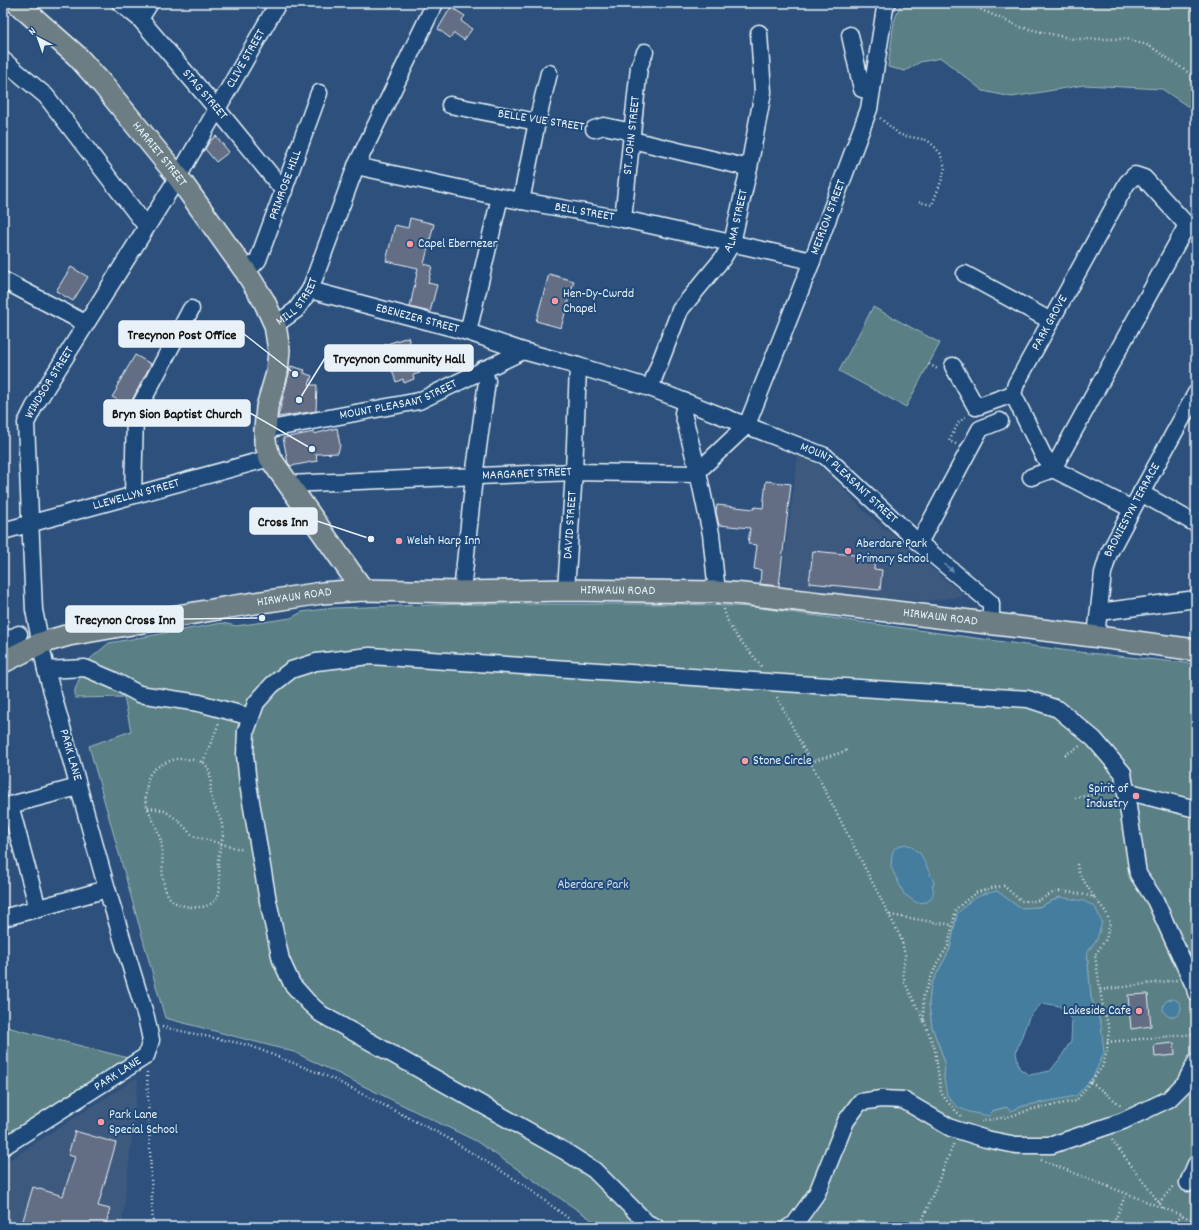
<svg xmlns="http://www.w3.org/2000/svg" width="1199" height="1230" font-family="Dekko,sans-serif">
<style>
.built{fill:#3e5a7e}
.green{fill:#5a7f84;stroke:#a1b8be;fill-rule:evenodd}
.water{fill:#457d9f;stroke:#86abc3;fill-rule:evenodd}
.building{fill:#646e84;stroke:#e8f1f8}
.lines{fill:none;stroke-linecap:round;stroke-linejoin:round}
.minor-casing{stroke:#e8f1f8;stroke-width:19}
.major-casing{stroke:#e8f1f8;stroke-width:24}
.path{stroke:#e8f1f8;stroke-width:2.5;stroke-dasharray:1 3;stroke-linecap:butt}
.minor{stroke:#1f4a7a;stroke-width:16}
.major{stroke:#6c7e84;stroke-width:21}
.oneway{fill:#6f8dac}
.poi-dot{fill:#ff9aa2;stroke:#1f4a7a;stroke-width:1.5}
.labels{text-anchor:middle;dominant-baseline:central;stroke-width:4;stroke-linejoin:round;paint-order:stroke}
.street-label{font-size:13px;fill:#e8f1f8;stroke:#1f4a7a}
.poi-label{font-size:13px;fill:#e8f1f8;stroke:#1f4a7a;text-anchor:start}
.park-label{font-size:13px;fill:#d3e0e7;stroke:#1f4a7a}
.leader{fill:none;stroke:#e8f1f8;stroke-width:1.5}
.callout-dot{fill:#e8f1f8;stroke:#1f4a7a;stroke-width:1.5}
.callout{fill:#e8f1f8;stroke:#e8f1f8;stroke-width:1.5}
.callout-label{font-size:14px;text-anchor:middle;font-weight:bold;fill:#111}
</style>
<rect width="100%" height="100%" fill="#2d517c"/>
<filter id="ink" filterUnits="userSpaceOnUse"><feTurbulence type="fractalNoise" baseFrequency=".025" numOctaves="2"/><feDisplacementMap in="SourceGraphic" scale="8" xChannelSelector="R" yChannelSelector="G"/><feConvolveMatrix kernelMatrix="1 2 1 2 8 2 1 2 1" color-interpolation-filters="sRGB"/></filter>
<g filter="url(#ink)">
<path class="built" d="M798,456L813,462L829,473L864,511L964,596L926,601L780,590Z
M135,1079L138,1080L122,1227H3V1164Z"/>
<path class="green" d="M901,3H1196V112L1162,89L1084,85L1012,97L983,91L941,58L920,62L905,71L888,67L894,22Z
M873,307L940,343L906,407L839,371Z
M464,604H683L752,607L1069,651L1196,664V1227H600L595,1222L476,1141L294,1052L165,1018L89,746L131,731L124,697L75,698V690L81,674L90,659L109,643L222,623L236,626L291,618L302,612L333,608ZM997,891L1019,908L1039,907L1060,897L1097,939L1087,952L1091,998L1101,1024L1047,1101L1023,1106L1011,1111L1006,1107L992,1111L944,1079L945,1062L932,1027L929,1004L931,985L950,949L957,914L970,901Z
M3,1026L132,1059L3,1139Z"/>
<path class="water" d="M905,844L911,846L916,851L920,853L934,882V884L932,885C935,892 933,897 927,902L917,903L904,894L891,867L892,854L894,849L899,846Z
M997,891L1020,908L1039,907L1060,897L1084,901L1095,907L1102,922L1097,939L1087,952L1091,998L1101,1024L1104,1053L1093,1077L1076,1096L1023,1106L1011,1111L1006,1107L992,1111L990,1116L969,1112L956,1106L947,1095L944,1079L945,1062L932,1027L929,1004L931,985L950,949L957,914L970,901L983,894ZM1042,1003L1059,1006L1072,1020L1071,1041L1059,1060L1050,1071L1029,1075L1019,1068L1016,1052L1029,1017Z
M1163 1008a9 9 0 1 1 18 0a9 9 0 1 1-18 0Z"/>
<path class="building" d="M451,7L465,16L461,21L472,29L464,40L454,33L450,38L438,29Z
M216,136L229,152L216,162L205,149L210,141Z
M410,218L434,224L424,264L432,266L428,283L437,285L430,312L410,307L418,268L386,261L395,225L408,228Z
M71,267L88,277L73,301L56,291Z
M549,274L574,281L561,328L536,321Z
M408,337L420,373L413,375L414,379L404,383L403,379L396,382L384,345Z
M135,355L151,364L129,406L112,397L117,389L116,388Z
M291,366L305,370L304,373L312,376L309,385H317L316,411L278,417Z
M337,428L340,445L338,453L316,454L317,461L291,466L288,463L283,438L314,432V434Z
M766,481L791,484L779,586L760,584L761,570L754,569L757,545L748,544L750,528L719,525L716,512L717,505L754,509L755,507L763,508Z
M813,551L875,557L874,569L882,570L880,590L809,583Z
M1148,994L1151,1026L1131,1029L1128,995Z
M1174,1043L1175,1055L1155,1057L1154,1045Z
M75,1131L116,1143L98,1206L110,1209L105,1227H21L33,1187L63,1196L75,1157L68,1155Z"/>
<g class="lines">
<defs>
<g id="minor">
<path id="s1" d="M120,3L140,19L217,109L284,191"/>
<path d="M140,19L150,3"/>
<path d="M850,35L862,89L871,91"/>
<path d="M3,60L46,96L146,226"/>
<path d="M450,105L537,122"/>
<path d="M594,129L604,126L632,132"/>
<path d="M632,140L749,168"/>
<path id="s2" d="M356,166L500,197L623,219L812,261"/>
<path d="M521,201L537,122L549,73"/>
<path id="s3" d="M623,219L639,67L645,52"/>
<path id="s4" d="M246,272L258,260L319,93"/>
<path d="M965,274L1051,321"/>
<path d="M3,280L85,323"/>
<path id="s5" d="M310,290L468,332L523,351"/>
<path id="s6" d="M275,325L296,310L310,290L356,166L435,3"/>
<path d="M468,332L500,197"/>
<path d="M953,366L976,407L1013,394"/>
<path id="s7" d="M650,388L680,310L723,258L732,243L749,168L763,92L759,33"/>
<path d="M686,402L683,413L698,472L711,534L717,592"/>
<path id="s8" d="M265,430L419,401L523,351L578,366L650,388L825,456L919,543L991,603V624"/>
<path d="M1031,477L1053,469L1187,225"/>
<path id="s9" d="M287,484L574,472L695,474L747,425L812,261L869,109L885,8L887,3"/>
<path d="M1141,493L1196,524"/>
<path d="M133,495L135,415L191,309"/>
<path id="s10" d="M1132,509L1053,469L1043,455L1013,394L1016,384L1127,183L1135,175L1144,178L1187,225L1196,230"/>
<path id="s11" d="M3,531L270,458"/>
<path d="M919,543L980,429L1000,421"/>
<path id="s12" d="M566,590L574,472L578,366"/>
<path d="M462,592L474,477L487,381L483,369"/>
<path d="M1099,612L1196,599"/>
<path id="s13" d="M1096,636L1103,573L1109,553L1141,493L1196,393"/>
<path d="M3,642L19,634"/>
<path d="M46,670L85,668L113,680L139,694L199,703L251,717"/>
<path d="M1126,791L1192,808H1196"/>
<path d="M38,909L10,805L78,787"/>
<path d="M3,918L107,889"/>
<path id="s14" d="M3,1147L146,1056L151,1040L146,1017L107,889L46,670L34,610L26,423L34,407L178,177L278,3"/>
<path d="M1188,1183L1196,1164"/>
<path d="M656,1227L647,1223L594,1170L566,1152L321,1014L308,1002L292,984L281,960L268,901L248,784L245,755L246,731L256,703L272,685L291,670L316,662L370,656L1028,699L1058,709L1094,739L1123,773L1138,874L1155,900L1195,988L1196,993"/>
<path d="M789,1227L794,1225L817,1193L846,1121L860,1102L881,1099L903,1100L951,1128L986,1139L1016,1145H1052L1123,1121L1169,1099L1185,1083L1196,1062"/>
</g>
<g id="major">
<path id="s15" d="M17,3L77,56L103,85L178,177L246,272L264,301L275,325L279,350L277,373L267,407L265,430V442L270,458L363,590"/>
<path id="s16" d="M3,662L41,643L69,635L229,607L322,593L363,590L462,592L566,590L717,592L744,594C895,612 1046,629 1196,650"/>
</g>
</defs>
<use href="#minor" class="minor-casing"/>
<use href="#major" class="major-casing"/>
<path class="path" d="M966,3L1020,27L1073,39H1127L1150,46L1196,78
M880,118L900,135L927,140L934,146L940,153L945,167L942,179L932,205L919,202
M551,124L580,127
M929,364L939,370
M956,444L949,441L959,422L967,416
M724,609C730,636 748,646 762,668
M777,697L901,938L905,955L903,972L905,983L924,1021L923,997L937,963L948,946L956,909L975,893L991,888L1004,886L1021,901H1037L1057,891L1076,893L1094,897L1106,912L1110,923L1106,939L1095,955L1102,1003L1109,1028L1107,1051L1102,1067L1076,1101L1033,1109L1008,1117L981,1121
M1065,755L1080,746
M176,759C184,759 197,759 203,763C213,770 210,784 211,794C212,805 220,814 222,825C225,838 219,848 218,861C217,865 219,868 219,872C221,889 221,904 201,907C191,908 176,906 170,898C158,882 165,860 161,842C158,828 150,816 146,803C145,799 146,795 146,791C147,787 147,780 149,776C154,766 167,762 176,759Z
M203,762L219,723
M811,762L846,751L847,752
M3,775L7,792
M1075,798L1112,791
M148,808L157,809L165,811L179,821L193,836L244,850
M1077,864L1079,873L1094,897
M890,915L952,925
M1100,990L1177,980
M924,1021L935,1049L941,1093L951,1106L961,1116
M162,1027L248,1045L331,1078L446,1137L524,1185L580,1227
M1107,1042L1196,1034
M147,1072L153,1227
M1091,1082L1122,1106
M1112,1140L1163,1208
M1041,1160L1196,1221
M1159,1203L1174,1185
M889,1227L908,1221L919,1224
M917,1227L922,1221
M930,1227L922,1221L954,1143
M1112,1227L1126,1194
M1169,1227L1181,1216"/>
<use href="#minor" class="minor"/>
<use href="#major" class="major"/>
</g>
<defs><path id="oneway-solid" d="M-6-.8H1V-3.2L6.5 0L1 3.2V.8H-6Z"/></defs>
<use class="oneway" href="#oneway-solid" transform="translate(949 568) rotate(40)"/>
</g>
<g class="poi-dot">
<circle cx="410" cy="244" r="4"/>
<circle cx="555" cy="301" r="4"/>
<circle cx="399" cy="541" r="4"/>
<circle cx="848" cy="551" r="4"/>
<circle cx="745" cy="761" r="4"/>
<circle cx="1136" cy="796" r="4"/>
<circle cx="1139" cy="1011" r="4"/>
<circle cx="101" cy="1122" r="4"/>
</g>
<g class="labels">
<g class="street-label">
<text stroke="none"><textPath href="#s14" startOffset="1245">CLIVE STREET</textPath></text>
<text stroke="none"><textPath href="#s1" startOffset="125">STAG STREET</textPath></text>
<text transform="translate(541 121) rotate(9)">BELLE VUE STREET</text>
<text stroke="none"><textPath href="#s3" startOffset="84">ST. JOHN STREET</textPath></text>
<text stroke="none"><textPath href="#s15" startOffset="208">HARRIET STREET</textPath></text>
<text stroke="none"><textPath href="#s4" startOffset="97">PRIMROSE HILL</textPath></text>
<text stroke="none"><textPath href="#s2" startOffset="233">BELL STREET</textPath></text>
<text stroke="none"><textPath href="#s9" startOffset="703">MEIRION STREET</textPath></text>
<text stroke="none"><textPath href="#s7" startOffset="191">ALMA STREET</textPath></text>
<text stroke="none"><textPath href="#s6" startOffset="33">MILL STREET</textPath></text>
<text stroke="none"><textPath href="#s5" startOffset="111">EBENEZER STREET</textPath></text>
<text stroke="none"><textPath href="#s10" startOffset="254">PARK GROVE</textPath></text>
<text stroke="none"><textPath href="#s14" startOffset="866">WINDSOR STREET</textPath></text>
<text stroke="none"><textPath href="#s8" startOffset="137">MOUNT PLEASANT STREET</textPath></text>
<text stroke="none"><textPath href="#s9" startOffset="240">MARGARET STREET</textPath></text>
<text stroke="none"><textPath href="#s8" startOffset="627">MOUNT PLEASANT STREET</textPath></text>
<text stroke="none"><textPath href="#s11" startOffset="138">LLEWELLYN STREET</textPath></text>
<text stroke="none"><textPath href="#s13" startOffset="133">BRONIESTYN TERRACE</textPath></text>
<text stroke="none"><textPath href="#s12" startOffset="65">DAVID STREET</textPath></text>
<text stroke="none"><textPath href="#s16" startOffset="624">HIRWAUN ROAD</textPath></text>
<text stroke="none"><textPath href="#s16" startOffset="300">HIRWAUN ROAD</textPath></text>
<text stroke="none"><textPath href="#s16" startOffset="948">HIRWAUN ROAD</textPath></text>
<text transform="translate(70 755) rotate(74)">PARK LANE</text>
<text stroke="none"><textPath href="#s14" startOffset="136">PARK LANE</textPath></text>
</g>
<g class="poi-label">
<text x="418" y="244">Capel Ebernezer</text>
<text x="563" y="294">Hen-Dy-Cwrdd<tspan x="563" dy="15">Chapel</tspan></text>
<text x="407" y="541">Welsh Harp Inn</text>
<text x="856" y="544">Aberdare Park<tspan x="856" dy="15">Primary School</tspan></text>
<text x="753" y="761">Stone Circle</text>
<text x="1128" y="789" text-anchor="end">Spirit of<tspan x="1128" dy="15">Industry</tspan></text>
<text x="1131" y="1011" text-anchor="end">Lakeside Cafe</text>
<text x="109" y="1115">Park Lane<tspan x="109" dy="15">Special School</tspan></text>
</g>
<g class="park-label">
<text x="593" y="885">Aberdare Park</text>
</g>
</g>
<path class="leader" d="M295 374L244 334M299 400L325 358M312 449L250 413M371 539L317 521M262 618L183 619"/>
<g class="callout-dot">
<circle cx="295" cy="374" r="4"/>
<circle cx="299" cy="400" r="4"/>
<circle cx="312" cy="449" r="4"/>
<circle cx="371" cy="539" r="4"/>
<circle cx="262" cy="618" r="4"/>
</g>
<g class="callout">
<rect x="119" y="321" width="125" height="26" rx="4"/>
<rect x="325" y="345" width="148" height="26" rx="4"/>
<rect x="104" y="400" width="146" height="26" rx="4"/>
<rect x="250" y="508" width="67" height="26" rx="4"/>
<rect x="66" y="606" width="117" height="26" rx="4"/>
</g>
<g class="callout-label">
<text x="182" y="339">Trecynon Post Office</text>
<text x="399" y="363">Trycynon Community Hall</text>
<text x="177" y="418">Bryn Sion Baptist Church</text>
<text x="283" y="526">Cross Inn</text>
<text x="125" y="624">Trecynon Cross Inn</text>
</g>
<rect width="1199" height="1230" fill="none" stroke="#1f4a7a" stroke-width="16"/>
<rect x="8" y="8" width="1183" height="1214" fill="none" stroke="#e8f1f8" stroke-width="1.5" filter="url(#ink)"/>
<g transform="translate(38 38) rotate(319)" stroke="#1f4a7a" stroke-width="3" paint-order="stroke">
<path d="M0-3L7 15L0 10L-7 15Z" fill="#e8f1f8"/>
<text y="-6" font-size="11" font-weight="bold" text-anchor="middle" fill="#e8f1f8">N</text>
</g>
</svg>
